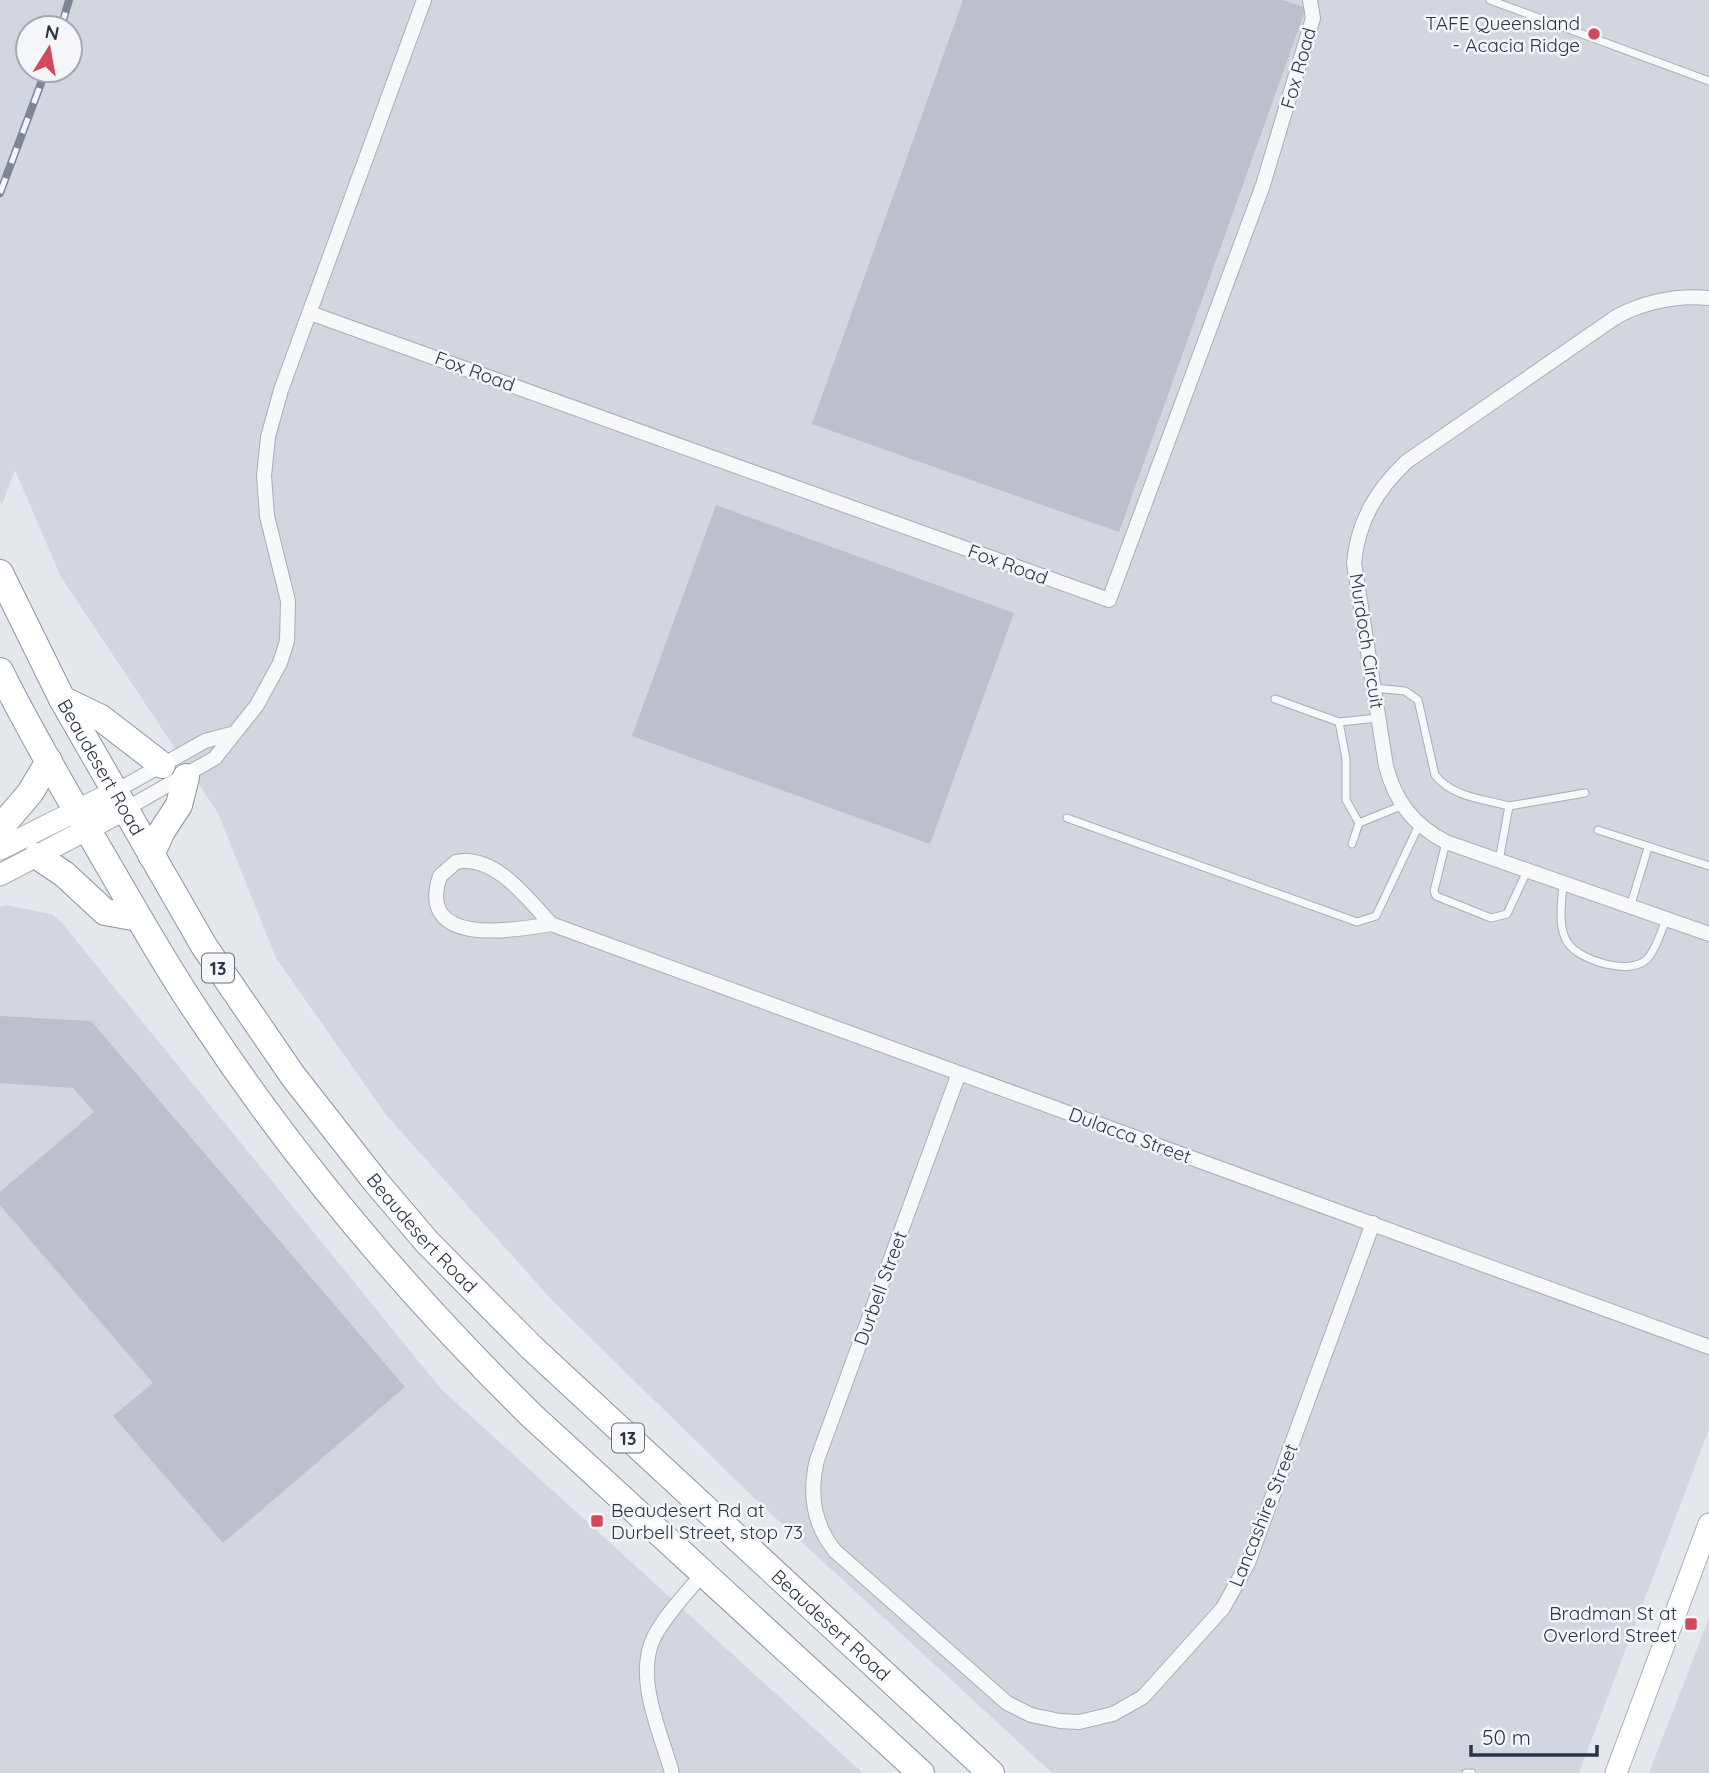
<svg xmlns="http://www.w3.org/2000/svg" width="1709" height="1773" font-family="Quicksand,sans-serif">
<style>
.built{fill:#d2d6de;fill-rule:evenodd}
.building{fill:#bbc0ca}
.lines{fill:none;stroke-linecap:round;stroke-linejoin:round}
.lane-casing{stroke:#a9aeb7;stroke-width:9}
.street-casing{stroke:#a9aeb7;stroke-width:16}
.secondary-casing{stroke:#a9aeb7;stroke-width:23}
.highway-casing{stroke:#8b94a3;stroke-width:28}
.lane{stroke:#f7f8fa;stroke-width:7}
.street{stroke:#f7f8fa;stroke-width:14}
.secondary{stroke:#fff;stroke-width:21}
.highway{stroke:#fff;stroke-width:26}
.rail-casing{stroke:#7d8696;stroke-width:8}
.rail{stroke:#f4f6f9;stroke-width:5;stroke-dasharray:16;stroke-linecap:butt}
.poi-dot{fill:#d1495b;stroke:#f4f6f9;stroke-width:2.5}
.labels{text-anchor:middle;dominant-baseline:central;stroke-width:5;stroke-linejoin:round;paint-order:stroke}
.shield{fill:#f4f6f9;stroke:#676e7b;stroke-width:2}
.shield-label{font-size:18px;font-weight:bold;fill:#2b3445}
.poi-label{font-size:19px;fill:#2b3445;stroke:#f4f6f9;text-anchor:end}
.street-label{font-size:19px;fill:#2b3445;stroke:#f4f6f9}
</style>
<rect width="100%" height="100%" fill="#e4e7ec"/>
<path class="built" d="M0,0H1709V1429L1579,1773H1052L753,1497L553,1301L387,1116L276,958L218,813L61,577L15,470L2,504L0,500ZM28,28H70V70H28Z
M5,905L51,914L62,923L441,1389L863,1773H0V907Z
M1709,1618V1773H1649Z"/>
<path class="building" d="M963,0H1283L1306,8L1119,532L812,424Z
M716,505L1014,613L930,844L632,736Z
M0,1016L91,1021L405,1387L223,1543L113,1416L153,1383L0,1205V1192L94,1112L73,1088L0,1083Z"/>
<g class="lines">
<defs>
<path id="lane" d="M1490,0L1709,81
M1374,688L1405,691L1418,700L1435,775C1452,797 1483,799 1509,806L1499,861
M1275,699L1339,722L1378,718
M1339,722L1346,759V800L1359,823L1352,844
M1509,806L1585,793
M1067,818L1357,922L1376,916L1419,825
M1359,823L1401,806
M1598,830L1709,866
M1446,842L1434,891L1436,896L1491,918L1507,914L1527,871
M1563,884C1562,902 1557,927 1568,943C1580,961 1631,976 1647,959C1656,950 1661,931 1666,920
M1630,907L1648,848
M1466,1773H1472"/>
<path id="street" d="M1709,298C1675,295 1646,301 1616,317L1406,462C1376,491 1358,521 1354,563L1386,766C1395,801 1413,825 1446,842L1709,934
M310,313L1109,600L1263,185L1313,18L1310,0
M114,792L205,741L231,734
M124,810L215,758L257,705L280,663L287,641L288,601L267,516L264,476L268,437L281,390L424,0
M551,924C512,931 416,947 440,876L456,862C495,854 527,898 551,924L1709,1347
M959,1073L817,1460C809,1493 813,1524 835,1551L1007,1703L1031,1715L1060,1721L1079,1722L1113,1714L1143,1697L1223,1608L1248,1563L1373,1223
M672,1773C661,1733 634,1678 654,1637C666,1614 687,1593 703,1573"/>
<path id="secondary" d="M0,849L114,792
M0,875L124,810
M1616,1773L1709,1524"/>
<g id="highway">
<path id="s1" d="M0,573L62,699L204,946L293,1076L376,1182L427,1242L531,1347L991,1773"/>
<path d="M0,671C30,732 66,792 100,851C133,907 164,964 201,1018C296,1162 408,1294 531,1415L921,1773"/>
<path d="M62,699L101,718L162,765"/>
<path d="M0,828L30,793L49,761"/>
<path d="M151,855L162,831L179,805L186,777"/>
<path d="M37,856L64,874L105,912L138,918"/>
</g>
</defs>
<use href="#lane" class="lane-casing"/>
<use href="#street" class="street-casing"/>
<use href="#secondary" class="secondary-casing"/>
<use href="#highway" class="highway-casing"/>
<use href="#lane" class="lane"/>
<use href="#street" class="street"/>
<use href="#secondary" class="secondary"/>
<use href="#highway" class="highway"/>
<defs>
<path id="rail" d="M61,28L69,0
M0,193L46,70"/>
</defs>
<use href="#rail" class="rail-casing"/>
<use href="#rail" class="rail"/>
</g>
<g class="poi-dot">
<circle cx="1594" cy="34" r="7"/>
<rect x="590" y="1514" width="14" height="14" rx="3.5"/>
<rect x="1684" y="1617" width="14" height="14" rx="3.5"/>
</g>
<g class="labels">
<g class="shield">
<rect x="202" y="953.5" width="32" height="29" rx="5"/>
<rect x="612" y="1423.5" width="32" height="29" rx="5"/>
</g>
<g class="shield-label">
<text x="218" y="968">13</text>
<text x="628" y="1438">13</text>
</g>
<g class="poi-label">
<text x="1580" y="23">TAFE Queensland<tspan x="1580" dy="22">- Acacia Ridge</tspan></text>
<text x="611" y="1510" text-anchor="start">Beaudesert Rd at<tspan x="611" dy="22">Durbell Street, stop 73</tspan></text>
<text x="1677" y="1613">Bradman St at<tspan x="1677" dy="22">Overlord Street</tspan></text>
</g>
<g class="street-label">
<text transform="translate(1298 68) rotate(-74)">Fox Road</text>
<text transform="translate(475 371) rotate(20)">Fox Road</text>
<text transform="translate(1008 564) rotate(20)">Fox Road</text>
<text transform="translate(1367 641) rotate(81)">Murdoch Circuit</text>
<text stroke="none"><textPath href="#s1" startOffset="219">Beaudesert Road</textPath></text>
<text transform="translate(1130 1135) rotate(20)">Dulacca Street</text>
<text stroke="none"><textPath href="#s1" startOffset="786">Beaudesert Road</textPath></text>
<text transform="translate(880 1288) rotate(-70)">Durbell Street</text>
<text transform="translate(1263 1515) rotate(-68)">Lancashire Street</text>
<text stroke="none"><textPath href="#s1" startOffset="1353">Beaudesert Road</textPath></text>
</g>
</g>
<g transform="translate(49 49) rotate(11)"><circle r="33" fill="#f4f6f9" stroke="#a4a8b1" stroke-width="2"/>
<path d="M0-5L12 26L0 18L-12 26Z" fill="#d1495b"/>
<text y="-10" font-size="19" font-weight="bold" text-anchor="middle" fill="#2b3445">N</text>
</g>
<path d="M1471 1745v10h126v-10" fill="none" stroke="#2b3445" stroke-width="3.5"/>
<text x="1482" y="1745" font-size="21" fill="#2b3445" stroke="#f4f6f9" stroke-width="5" paint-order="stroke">50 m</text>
</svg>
